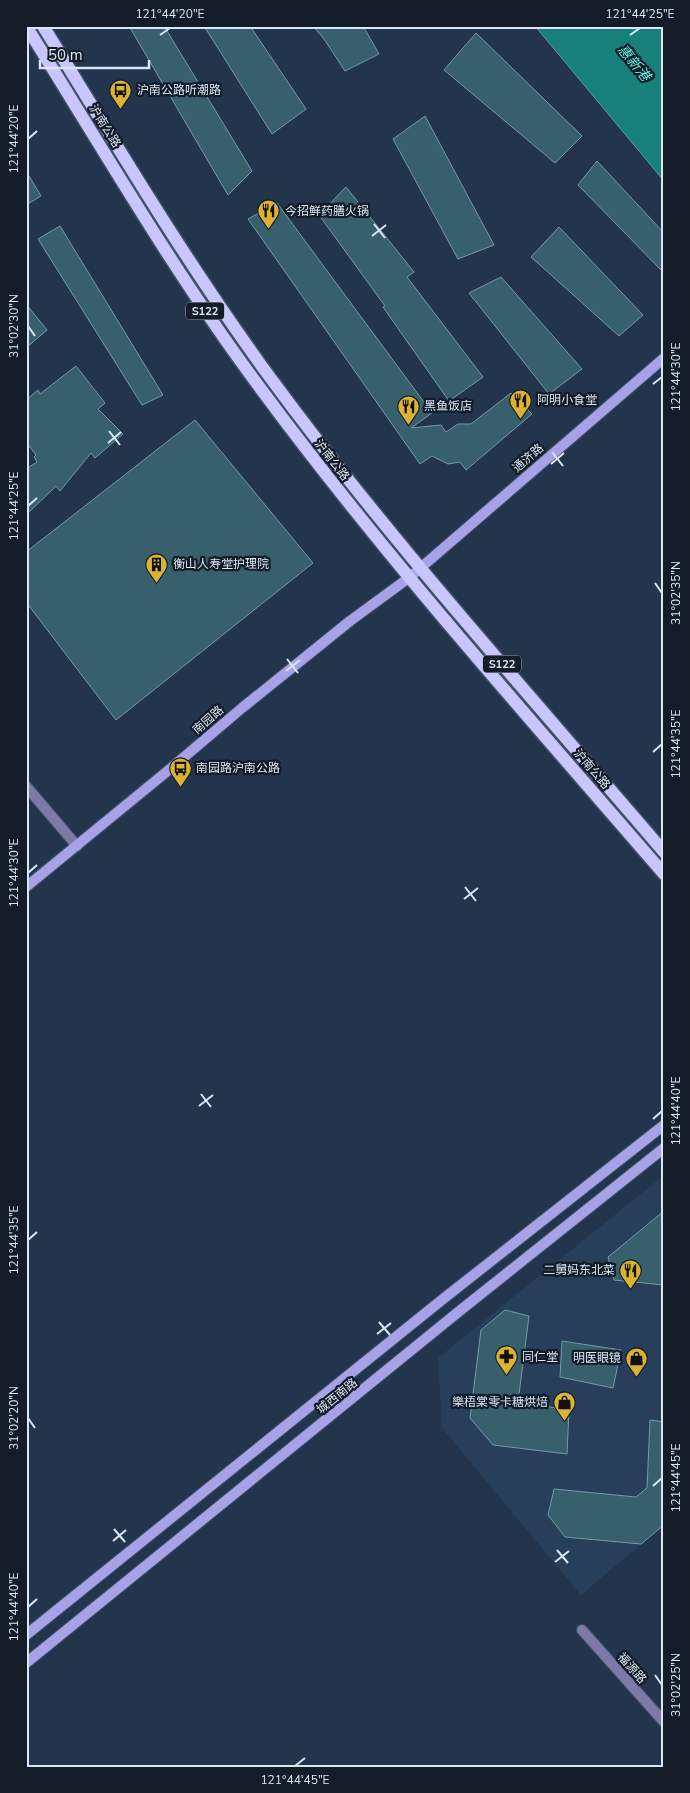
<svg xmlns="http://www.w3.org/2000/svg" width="690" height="1793" font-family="'Nunito Sans','Noto Sans SC',sans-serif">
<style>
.built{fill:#273f5b}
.water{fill:#18807a;stroke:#529f9f}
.building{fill:#385f6c;stroke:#739ba9}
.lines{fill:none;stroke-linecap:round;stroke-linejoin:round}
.street-casing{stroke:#3f5167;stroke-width:12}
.secondary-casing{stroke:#3f5167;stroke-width:12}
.primary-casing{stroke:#3f5167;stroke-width:15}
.street{stroke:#7d7aa7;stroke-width:10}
.secondary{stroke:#a7a2e8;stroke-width:10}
.primary{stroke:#c8c6fd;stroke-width:12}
.ticks{fill:none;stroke:#dae6f5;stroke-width:2}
.labels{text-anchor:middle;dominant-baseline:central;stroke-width:4.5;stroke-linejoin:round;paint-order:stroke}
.shield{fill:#131c27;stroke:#9ea9b7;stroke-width:1}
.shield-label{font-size:11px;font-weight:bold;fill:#dae6f5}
.poi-label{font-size:12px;fill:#dae6f5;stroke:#131c27;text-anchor:start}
.street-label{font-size:12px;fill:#dae6f5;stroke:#131c27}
.water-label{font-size:14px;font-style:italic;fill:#66ede3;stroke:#131c27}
.neatline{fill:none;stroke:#dae6f5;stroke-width:2}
.ticks-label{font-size:12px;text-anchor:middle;fill:#dae6f5}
</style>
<rect width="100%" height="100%" fill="#22354c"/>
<path class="built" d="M664,1175V1525L581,1595L442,1428L438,1358Z"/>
<path class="water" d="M535,26H663L664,181Z"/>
<path class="building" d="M129,26H164L252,171L228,195Z
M204,26H250L306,109L272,134Z
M313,26H363L379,54L345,71L324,39Z
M476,33L582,136L555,163L444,70Z
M425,116L494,245L458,259L393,139Z
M597,161L664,233V273L578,185Z
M26,171L41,196L26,205Z
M346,187L414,272L407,277L483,377L449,401L383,307L385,306L319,215Z
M277,203L432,413L411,428L441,425L446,432L458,424H471L511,393L532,414L466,470L460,462L448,464L432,456L420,464L248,219Z
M60,226L163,395L142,405L38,239Z
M559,227L643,315L619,336L531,257Z
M501,277L582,369L549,394L469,293Z
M26,304L47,330L26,348Z
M76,366L105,403L98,409L123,434L95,458L91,453L60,491L56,486L26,515V469L37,462L34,457L36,455L26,442V400L38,390L40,394Z
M195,420L313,563L116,720L26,602V552Z
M664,1211V1285L614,1280L608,1257Z
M505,1310L529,1316L518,1402L569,1410L567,1454L493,1445L470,1418L481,1330Z
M562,1341L621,1350L613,1388L560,1377Z
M650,1420L664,1422V1525L641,1544L565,1537L548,1515L554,1489L636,1497L647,1488Z"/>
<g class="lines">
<defs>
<path id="street" d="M26,786L77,846
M582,1630L664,1722"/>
<path id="secondary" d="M26,887L170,769L242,708L350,621L410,577L664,358
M26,1635L443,1299L664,1125
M26,1663L462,1309L664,1148"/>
<path id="primary" d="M26,26C102,147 173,271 258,385C384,556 526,714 664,874
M43,26C116,144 187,264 269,376C391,542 530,695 664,852"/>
</defs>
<use href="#street" class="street-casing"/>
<use href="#secondary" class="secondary-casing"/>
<use href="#primary" class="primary-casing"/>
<use href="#street" class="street"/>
<use href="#secondary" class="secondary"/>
<use href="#primary" class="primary"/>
</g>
<path class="ticks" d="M160,35L170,28M630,35L640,28M28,139L37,131M374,224L385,238M372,236L386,225M28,326L35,336M653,384L662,377M109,431L120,445M108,443L121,432M552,452L563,466M551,464L564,453M28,506L37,498M655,583L662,593M287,659L298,673M286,671L300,660M653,752L662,744M28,873L37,865M465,887L476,901M464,899L478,888M201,1094L211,1107M199,1106L213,1095M653,1119L662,1111M28,1240L37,1232M379,1322L390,1335M377,1334L391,1323M28,1418L35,1428M653,1486L662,1478M114,1529L125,1542M113,1541L126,1530M557,1550L568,1563M555,1562L569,1551M28,1607L37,1599M655,1675L662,1685M295,1766L305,1758"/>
<defs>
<symbol id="bus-pin" viewBox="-11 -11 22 30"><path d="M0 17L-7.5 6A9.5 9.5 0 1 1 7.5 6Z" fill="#dbb233" stroke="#131c27"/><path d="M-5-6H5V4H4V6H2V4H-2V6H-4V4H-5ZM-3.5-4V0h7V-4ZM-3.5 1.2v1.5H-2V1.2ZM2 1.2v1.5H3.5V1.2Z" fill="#111"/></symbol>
<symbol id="restaurant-pin" viewBox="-11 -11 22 30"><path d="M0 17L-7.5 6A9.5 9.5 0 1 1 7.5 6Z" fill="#dbb233" stroke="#131c27"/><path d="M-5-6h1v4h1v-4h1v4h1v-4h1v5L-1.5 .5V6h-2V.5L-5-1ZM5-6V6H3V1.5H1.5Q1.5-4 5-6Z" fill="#111"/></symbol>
<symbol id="building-pin" viewBox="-11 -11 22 30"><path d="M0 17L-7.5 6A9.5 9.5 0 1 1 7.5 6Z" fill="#dbb233" stroke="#131c27"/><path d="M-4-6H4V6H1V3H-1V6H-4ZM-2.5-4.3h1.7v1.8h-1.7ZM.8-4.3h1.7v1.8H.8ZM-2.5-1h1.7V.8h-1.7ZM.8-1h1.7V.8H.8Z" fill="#111"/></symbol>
<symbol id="pharmacy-pin" viewBox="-11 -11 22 30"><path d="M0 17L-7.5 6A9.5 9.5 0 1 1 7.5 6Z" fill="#dbb233" stroke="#131c27"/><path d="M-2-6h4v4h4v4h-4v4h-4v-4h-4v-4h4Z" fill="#111"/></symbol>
<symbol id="shop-pin" viewBox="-11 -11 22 30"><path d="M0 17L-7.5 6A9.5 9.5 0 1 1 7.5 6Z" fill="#dbb233" stroke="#131c27"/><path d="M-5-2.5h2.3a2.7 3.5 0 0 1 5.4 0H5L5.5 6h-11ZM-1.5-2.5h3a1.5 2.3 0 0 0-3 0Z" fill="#111"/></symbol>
</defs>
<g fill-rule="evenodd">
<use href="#bus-pin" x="108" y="78" width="25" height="34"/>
<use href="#restaurant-pin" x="256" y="198" width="25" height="34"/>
<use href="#restaurant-pin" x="508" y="388" width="25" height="34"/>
<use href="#restaurant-pin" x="396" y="394" width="25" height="34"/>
<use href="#building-pin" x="144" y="552" width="25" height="34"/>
<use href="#bus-pin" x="168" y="756" width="25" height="34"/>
<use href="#restaurant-pin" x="618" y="1258" width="25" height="34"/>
<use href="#pharmacy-pin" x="494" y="1344" width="25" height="34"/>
<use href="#shop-pin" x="624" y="1346" width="25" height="34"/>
<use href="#shop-pin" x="552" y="1390" width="25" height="34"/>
</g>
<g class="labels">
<g class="shield">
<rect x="186" y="302.5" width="38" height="17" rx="4"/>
<rect x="483" y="655.5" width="38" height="17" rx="4"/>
</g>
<g class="shield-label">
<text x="205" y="311">S122</text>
<text x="502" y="664">S122</text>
</g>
<g class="poi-label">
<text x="137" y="90">沪南公路听潮路</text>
<text x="285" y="211">今招鲜药膳火锅</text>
<text x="537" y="400">阿明小食堂</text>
<text x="424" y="406">黑鱼饭店</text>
<text x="173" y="564">衡山人寿堂护理院</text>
<text x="196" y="768">南园路沪南公路</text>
<text x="615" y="1270" text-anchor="end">二舅妈东北菜</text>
<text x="522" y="1357">同仁堂</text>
<text x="621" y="1358" text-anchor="end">明医眼镜</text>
<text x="548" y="1402" text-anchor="end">樂梧棠零卡糖烘焙</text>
</g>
<g class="street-label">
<text transform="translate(105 126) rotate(58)">沪南公路</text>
<text transform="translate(528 458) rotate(-41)">通济路</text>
<text transform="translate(332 460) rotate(52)">沪南公路</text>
<text transform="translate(208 720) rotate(-41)">南园路</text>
<text transform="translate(592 769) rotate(49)">沪南公路</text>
<text transform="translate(337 1396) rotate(-39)">城西南路</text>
<text transform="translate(632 1668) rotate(48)">福源路</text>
</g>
<g class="water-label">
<text transform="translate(634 63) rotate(50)">惠新港</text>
</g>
</g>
<rect width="690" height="1793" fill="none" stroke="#131c27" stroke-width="55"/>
<path d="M40 60v8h109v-8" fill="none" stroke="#dae6f5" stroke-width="2.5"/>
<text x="48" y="60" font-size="15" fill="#dae6f5" stroke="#131c27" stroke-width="4" paint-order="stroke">50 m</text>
<rect x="28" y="28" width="634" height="1738" class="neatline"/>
<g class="ticks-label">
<text x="170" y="18">121°44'20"E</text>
<text x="640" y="18">121°44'25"E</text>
<text transform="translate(14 139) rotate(-90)" y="4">121°44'20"E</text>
<text transform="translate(14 326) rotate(-90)" y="4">31°02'30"N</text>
<text transform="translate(676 377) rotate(-90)" y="4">121°44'30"E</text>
<text transform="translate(14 506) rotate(-90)" y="4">121°44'25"E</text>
<text transform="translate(676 593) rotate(-90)" y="4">31°02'35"N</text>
<text transform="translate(676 744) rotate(-90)" y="4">121°44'35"E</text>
<text transform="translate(14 873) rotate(-90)" y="4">121°44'30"E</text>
<text transform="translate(676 1111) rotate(-90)" y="4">121°44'40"E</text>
<text transform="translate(14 1240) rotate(-90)" y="4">121°44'35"E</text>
<text transform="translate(14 1418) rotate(-90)" y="4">31°02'20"N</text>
<text transform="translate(676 1478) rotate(-90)" y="4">121°44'45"E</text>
<text transform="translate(14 1607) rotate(-90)" y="4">121°44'40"E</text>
<text transform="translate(676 1685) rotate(-90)" y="4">31°02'25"N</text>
<text x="295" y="1784">121°44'45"E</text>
</g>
</svg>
